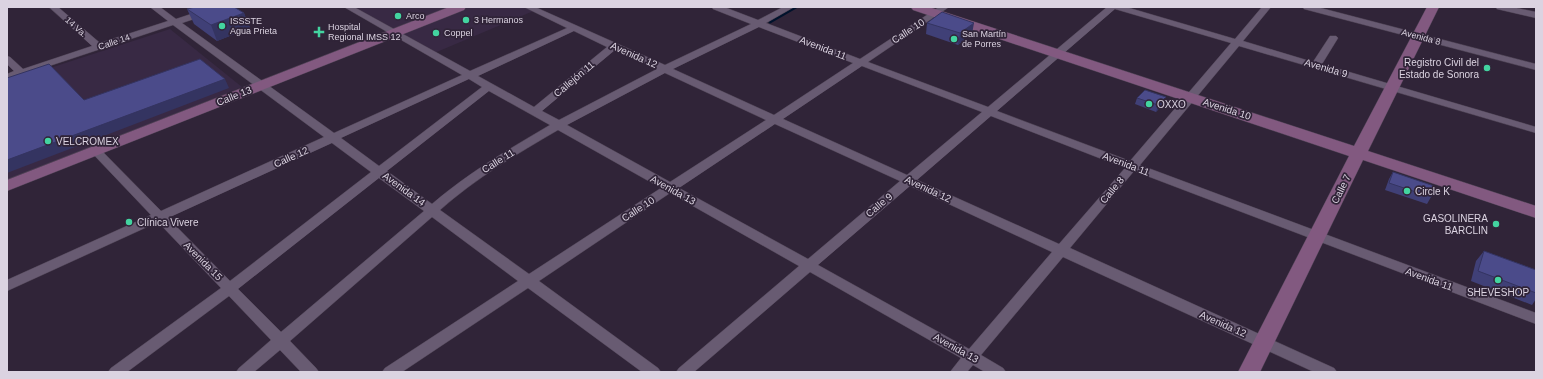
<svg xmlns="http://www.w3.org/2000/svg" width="1543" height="379" font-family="Arial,sans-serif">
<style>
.built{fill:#382944}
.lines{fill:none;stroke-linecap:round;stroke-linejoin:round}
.stream{stroke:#00122c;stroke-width:3}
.street-casing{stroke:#4b4051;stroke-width:1}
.secondary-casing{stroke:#4b4051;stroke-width:1}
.street{fill:#685b72;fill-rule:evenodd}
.secondary{fill:#825980;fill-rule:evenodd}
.wall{fill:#404077}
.shaded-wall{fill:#343461}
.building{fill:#4b4b8a;stroke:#343461}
.poi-dot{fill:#43d4a0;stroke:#302438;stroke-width:1.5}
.labels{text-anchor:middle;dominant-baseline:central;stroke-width:3.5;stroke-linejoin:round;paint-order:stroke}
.far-poi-label{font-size:9px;fill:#dbd3e1;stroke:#302438;text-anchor:start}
.far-street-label{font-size:9px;fill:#dbd3e1;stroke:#302438}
.street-label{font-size:10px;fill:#dbd3e1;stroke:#302438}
.poi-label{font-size:10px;fill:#dbd3e1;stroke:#302438;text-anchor:start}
</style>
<rect width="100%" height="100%" fill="#302438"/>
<path class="built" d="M348,7H543L432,54Z
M170,29L242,87L7,182V82Z"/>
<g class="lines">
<path class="stream" d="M770,22L796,7"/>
<defs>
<path id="street" d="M49,7H58L100,43L168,21L150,7H160L176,19L212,7H225L224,9L182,23L334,133L462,75L344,7H354L470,71L567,28L524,7H535L665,65L751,24L713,9L712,7H724L758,20L783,7H794L766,23L860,59L939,7H949L868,62L988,107L1107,7H1126L1235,39L1262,7H1271L1243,41L1313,62L1330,36H1336L1338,38L1322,64L1536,127V133L1239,46L1140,165L1536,313V324L1134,171L1070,248L1334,368L1337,372H1314L1063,257L981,355L1003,368L1006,372H985L973,365L967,372H950L961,358L810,272L694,372H676L679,368L799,266L670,193L539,281L658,368L661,372H642L528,288L402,372H382L385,368L518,281L432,217L290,341L316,368L319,372H301L280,350L254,372H236L239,368L271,340L229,296L127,372H108L111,368L221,288L158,222L7,291V280L151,215L92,153L90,151L92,149H100L161,211L324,137L173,25L7,80V74L14,71L7,64V56L10,57L23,69L92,46ZM1115,9L1231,43L1130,161L997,111ZM759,27L853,63L774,115L673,69ZM574,31L607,47L534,107L478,76ZM615,50L657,69L559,120L542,111ZM862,66L982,112L907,175L783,119ZM665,73L766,120L670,182L567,125ZM469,79L482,87L379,166L341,138ZM489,91L550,125C509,149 468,173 432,204L387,171ZM991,116L1125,168L1059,244L917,180ZM775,124L900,181L808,259L679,188ZM558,130L661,188L529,274L440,210C476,178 517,154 558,130ZM332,143L371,172L230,281L168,218ZM379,178L424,211L281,332L238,289ZM910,186L1052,252L969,349L818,265Z
M1303,7H1317L1536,64V70L1304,9Z
M1496,7H1512L1536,12V18L1497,9Z"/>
<path id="secondary" d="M449,7H466L464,10L7,191V180Z
M911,7H929L1354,146L1427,7H1439L1368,151L1536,206V218L1363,160L1260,372H1238L1349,156L913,10Z"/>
</defs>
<use href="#street" class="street-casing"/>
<use href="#secondary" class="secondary-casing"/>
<use href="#street" class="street"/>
<use href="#secondary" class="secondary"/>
</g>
<path class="wall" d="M187,9L244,13L250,28L217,41L194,24Z
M927,23L972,34L958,45L926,34Z
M1137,98L1164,103L1156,112L1135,104Z
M1393,172L1431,197L1427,204L1385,190L1389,179Z
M1484,251L1536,270V299L1532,305L1471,281L1476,261Z"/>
<path class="shaded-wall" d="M244,13L250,28L217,41L211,25Z
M974,23L972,34L958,45L960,33Z
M225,79L229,88L7,173V160Z
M1166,97L1164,103L1156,112L1158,105Z"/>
<path class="building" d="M195,7H234L244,13L211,25L187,9Z
M942,12L974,23L960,33L927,23Z
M200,59L225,79L7,160V78L49,64L84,100Z
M1145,90L1166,97L1158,105L1137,98Z
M1393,172L1434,186L1431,197L1389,183Z
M1484,251L1536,270V293L1478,271Z"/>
<g class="poi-dot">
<circle cx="398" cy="16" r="4"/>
<circle cx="466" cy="20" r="4"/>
<circle cx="222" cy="26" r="4"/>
<path d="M317 26h4v4h4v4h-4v4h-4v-4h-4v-4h4z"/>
<circle cx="436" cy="33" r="4"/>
<circle cx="954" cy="39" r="4"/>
<circle cx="1487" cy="68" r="4"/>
<circle cx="1149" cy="104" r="4"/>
<circle cx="48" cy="141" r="4"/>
<circle cx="1407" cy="191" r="4"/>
<circle cx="129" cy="222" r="4"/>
<circle cx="1496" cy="224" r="4"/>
<circle cx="1498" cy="280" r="4"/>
</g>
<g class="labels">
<g class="far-poi-label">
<text x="406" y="16">Arco</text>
<text x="474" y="20">3 Hermanos</text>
<text x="230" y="21">ISSSTE<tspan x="230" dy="10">Agua Prieta</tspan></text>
<text x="328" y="27">Hospital<tspan x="328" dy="10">Regional IMSS 12</tspan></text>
<text x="444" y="33">Coppel</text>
<text x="962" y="34">San Martín<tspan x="962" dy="10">de Porres</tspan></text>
</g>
<g class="far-street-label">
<text transform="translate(76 27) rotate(42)">14 Va.</text>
<text transform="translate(1421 37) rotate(15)">Avenida 8</text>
<text transform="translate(114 42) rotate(-18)">Calle 14</text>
</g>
<g class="street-label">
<text transform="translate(908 31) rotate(-33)">Calle 10</text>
<text transform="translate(823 48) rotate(21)">Avenida 11</text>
<text transform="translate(634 55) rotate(24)">Avenida 12</text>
<text transform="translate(1326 68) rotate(16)">Avenida 9</text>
<text transform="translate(574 79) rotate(-40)">Callejón 11</text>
<text transform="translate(234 96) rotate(-22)">Calle 13</text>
<text transform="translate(1227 109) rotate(18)">Avenida 10</text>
<text transform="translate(291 157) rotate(-24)">Calle 12</text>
<text transform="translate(498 161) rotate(-32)">Calle 11</text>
<text transform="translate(1126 164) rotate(21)">Avenida 11</text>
<text transform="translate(404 189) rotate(36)">Avenida 14</text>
<text transform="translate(928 189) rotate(25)">Avenida 12</text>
<text transform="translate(1341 189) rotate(-64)">Calle 7</text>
<text transform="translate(673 190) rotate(29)">Avenida 13</text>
<text transform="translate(1112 190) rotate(-50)">Calle 8</text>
<text transform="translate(879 205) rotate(-40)">Calle 9</text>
<text transform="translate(638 209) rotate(-33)">Calle 10</text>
<text transform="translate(203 261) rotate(45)">Avenida 15</text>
<text transform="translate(1429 279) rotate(20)">Avenida 11</text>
<text transform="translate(1223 324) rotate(24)">Avenida 12</text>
<text transform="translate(956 348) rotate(29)">Avenida 13</text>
</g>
<g class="poi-label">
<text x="1479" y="62" text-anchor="end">Registro Civil del<tspan x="1479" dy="12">Estado de Sonora</tspan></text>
<text x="1157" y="104">OXXO</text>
<text x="56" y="141">VELCROMEX</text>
<text x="1415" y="191">Circle K</text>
<text x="1488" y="218" text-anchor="end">GASOLINERA<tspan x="1488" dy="12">BARCLIN</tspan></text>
<text x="137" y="222">Clínica Vivere</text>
<text x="1498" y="292" text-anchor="middle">SHEVESHOP</text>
</g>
</g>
<rect width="1543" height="379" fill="none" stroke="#dbd3e1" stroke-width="16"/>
</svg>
